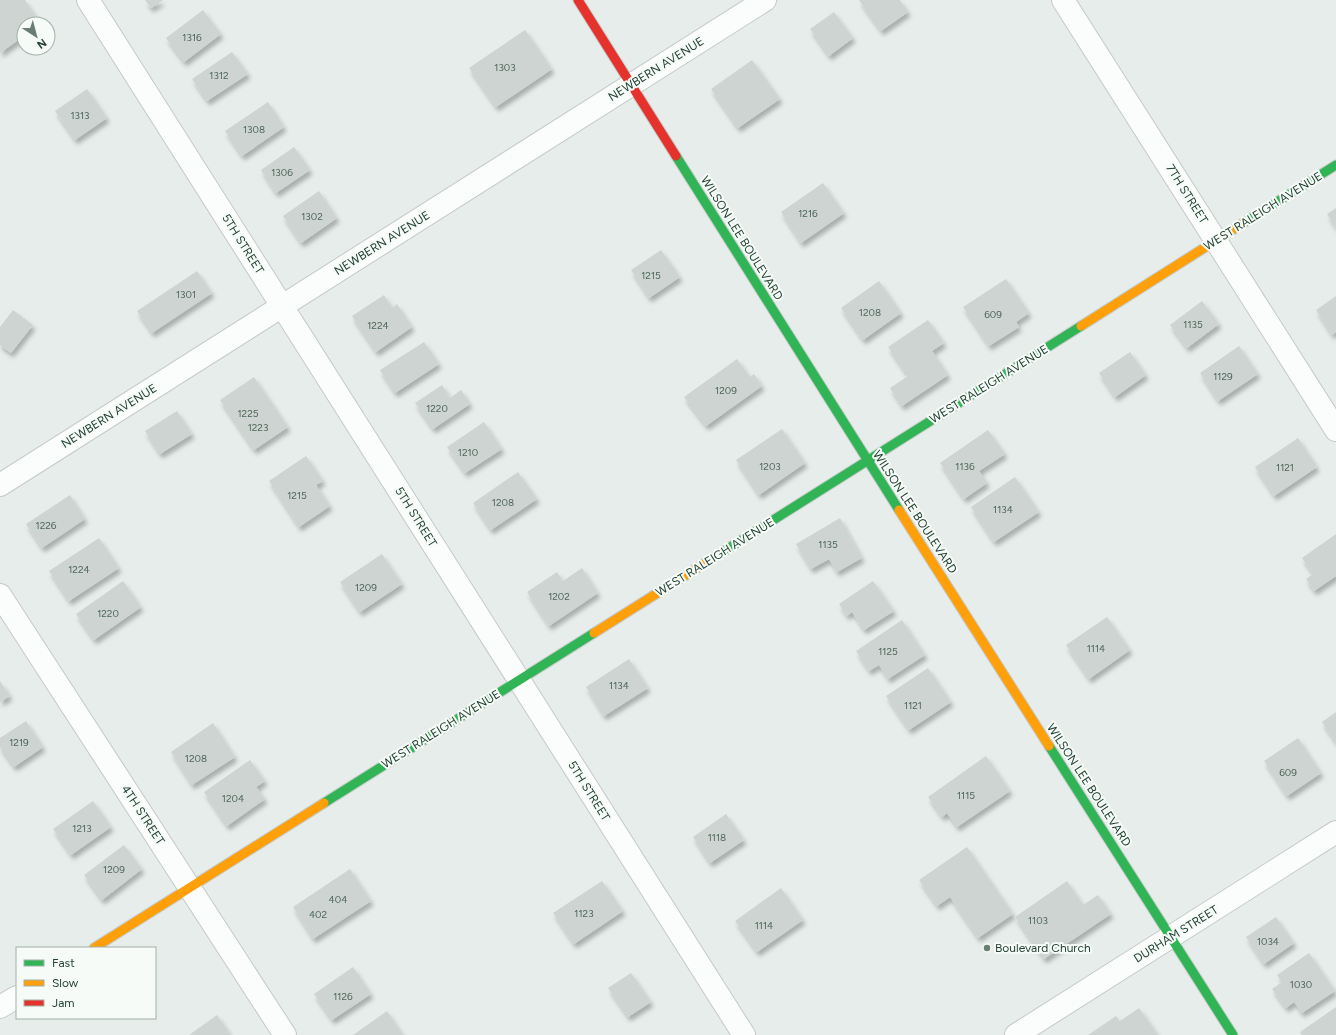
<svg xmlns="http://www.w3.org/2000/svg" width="1336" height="1035" font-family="Figtree,sans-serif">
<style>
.building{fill:#ced4d1;filter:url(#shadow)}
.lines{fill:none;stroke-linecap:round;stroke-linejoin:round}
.street-casing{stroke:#c4cac7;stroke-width:24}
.fast-casing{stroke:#c3cac7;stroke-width:11}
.slow-casing{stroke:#c3cac7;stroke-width:11}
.jam-casing{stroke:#c3cac7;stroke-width:11}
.street{stroke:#fbfcfc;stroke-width:22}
.fast{stroke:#30b455;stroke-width:9}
.slow{stroke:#ff9f0a;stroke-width:9}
.jam{stroke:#e5322d;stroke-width:9}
.poi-dot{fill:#687e73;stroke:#f6fbf8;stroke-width:1.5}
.labels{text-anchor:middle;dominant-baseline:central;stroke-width:4;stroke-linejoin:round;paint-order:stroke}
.number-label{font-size:10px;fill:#4e675b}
.street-label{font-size:12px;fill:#234233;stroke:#f6fbf8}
.poi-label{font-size:12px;fill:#234233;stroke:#f6fbf8;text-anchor:start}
</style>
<defs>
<filter id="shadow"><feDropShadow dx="2.5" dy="4.5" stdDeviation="2" flood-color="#0004"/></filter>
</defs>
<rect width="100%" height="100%" fill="#e7edea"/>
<path class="building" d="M0,0H25L41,24H24V36L0,53Z
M145,0H163L151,8Z
M859,0H900L908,12L881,31Z
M203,10L221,34L184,62L166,38Z
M834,12L853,38L829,56L810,29Z
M525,30L552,69L496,107L469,68Z
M232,52L248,74L207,101L192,79Z
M752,60L780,99L738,128L711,89Z
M87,89L107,118L75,140L55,111Z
M268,102L284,127L242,156L225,131Z
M294,147L310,170L276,193L261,170Z
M823,183L844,213L801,243L781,212Z
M319,191L337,218L301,243L283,216Z
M1336,208V228L1327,214Z
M661,250L680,277L649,298L631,270Z
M197,271L212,293L152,333L137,311Z
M1006,279L1029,313L1016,322L1019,327L989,346L963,307Z
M879,281L901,313L863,340L841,308Z
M384,295L392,308L397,304L412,327L376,352L352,316Z
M1336,296V332L1332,335L1316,310Z
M1202,301L1219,324L1187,348L1170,325Z
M13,310L33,325L11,353L0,345V327Z
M928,320L944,343L932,351L948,375L902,406L890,388L908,376L888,347Z
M424,342L439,364L395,393L380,370Z
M1239,346L1258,374L1218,401L1200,373Z
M1130,352L1146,375L1115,397L1099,373Z
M737,359L750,377L754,374L762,386L706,426L684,397Z
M254,377L288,427L254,450L220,400Z
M442,385L450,398L461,390L470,404L433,429L415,403Z
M177,411L192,434L160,454L145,431Z
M484,422L502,449L465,473L447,447Z
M782,429L805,463L759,495L736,460Z
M988,430L1005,454L979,471L987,483L964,499L940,463Z
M1298,438L1317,467L1274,496L1255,467Z
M306,456L323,481L316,485L330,506L299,527L269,481Z
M518,472L537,499L491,530L473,503Z
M1015,477L1039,512L994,542L971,507Z
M70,495L85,519L42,548L26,524Z
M840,518L862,558L837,572L829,559L811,569L796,544Z
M1336,534V576L1314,591L1306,579L1313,574L1302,558Z
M99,538L119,568L69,601L49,571Z
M382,554L402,584L360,612L340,582Z
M582,568L598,593L549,626L527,592L557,572L563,581Z
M123,581L141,607L94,640L76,614Z
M873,581L894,611L864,630L852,612L847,616L839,604Z
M1107,617L1130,650L1089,679L1066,645Z
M902,620L925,655L888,679L879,665L869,671L856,651Z
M629,659L648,688L604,716L586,687Z
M928,668L951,702L909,730L886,696Z
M0,681L10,696L0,702Z
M1336,712V743L1322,722Z
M26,721L43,747L14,767L0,747V738Z
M213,723L235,757L192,785L171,752Z
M1298,738L1321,773L1287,796L1264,761Z
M986,756L1010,791L957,827L947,813L942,817L928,797Z
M250,760L265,781L256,787L265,799L227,826L204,792Z
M93,801L111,827L71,855L53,829Z
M726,814L744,840L710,863L693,837Z
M124,845L142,869L102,900L84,875Z
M967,847L1013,914L978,938L950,897L937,906L919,880Z
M350,869L371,901L313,939L293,907Z
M602,881L623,911L574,944L553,913Z
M1067,881L1083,905L1098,895L1111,914L1044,959L1015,917Z
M781,888L803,920L757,952L735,921Z
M1276,917L1294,943L1264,964L1246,937Z
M1309,953L1335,991L1302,1013L1294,1002L1286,1008L1272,989L1282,982L1277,975Z
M353,967L371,994L332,1020L314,994Z
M631,973L651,1002L628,1017L608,988Z
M1336,1007V1035H1302L1300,1032Z
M1139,1008L1158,1035H1088L1116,1016L1120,1021Z
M387,1011L403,1035H353Z
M217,1015L231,1035H189Z"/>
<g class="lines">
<defs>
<path id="street" d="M88,0L744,1035
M1063,0L1336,430
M0,485L765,0
M0,595L285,1035
M0,1007L17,997
M1016,1035L1336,832"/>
<path id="fast" d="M676,156L899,510
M1245,222L1336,165
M713,558L1081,326
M1049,746L1233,1035
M324,803L594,633"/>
<path id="slow" d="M1081,326L1245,222
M899,510L1049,746
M594,633L713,558
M94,948L324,803"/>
<path id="jam" d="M578,0L676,156"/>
</defs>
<use href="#street" class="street-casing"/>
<use href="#fast" class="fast-casing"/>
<use href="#slow" class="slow-casing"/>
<use href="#jam" class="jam-casing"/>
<use href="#street" class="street"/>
<use href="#fast" class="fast"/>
<use href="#slow" class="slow"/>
<use href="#jam" class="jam"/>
</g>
<circle class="poi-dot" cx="987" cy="948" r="4"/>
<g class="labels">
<g class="number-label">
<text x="192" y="37">1316</text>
<text x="505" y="67">1303</text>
<text x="219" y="75">1312</text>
<text x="80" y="115">1313</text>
<text x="254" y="129">1308</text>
<text x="282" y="172">1306</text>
<text x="808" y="213">1216</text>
<text x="312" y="216">1302</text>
<text x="651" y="275">1215</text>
<text x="186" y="294">1301</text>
<text x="870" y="312">1208</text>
<text x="993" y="314">609</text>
<text x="1193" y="324">1135</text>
<text x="378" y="325">1224</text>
<text x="1223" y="376">1129</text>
<text x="726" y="390">1209</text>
<text x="437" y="408">1220</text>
<text x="248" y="413">1225</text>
<text x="258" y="427">1223</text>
<text x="468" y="452">1210</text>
<text x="770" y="466">1203</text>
<text x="965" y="466">1136</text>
<text x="1285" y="467">1121</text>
<text x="297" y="495">1215</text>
<text x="503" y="502">1208</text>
<text x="1003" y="509">1134</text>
<text x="46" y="525">1226</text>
<text x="828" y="544">1135</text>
<text x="79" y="569">1224</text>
<text x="366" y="587">1209</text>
<text x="559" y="596">1202</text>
<text x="108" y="613">1220</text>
<text x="1096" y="648">1114</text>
<text x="888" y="651">1125</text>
<text x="619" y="685">1134</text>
<text x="913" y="705">1121</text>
<text x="19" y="742">1219</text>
<text x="196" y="758">1208</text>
<text x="1288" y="772">609</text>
<text x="966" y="795">1115</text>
<text x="233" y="798">1204</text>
<text x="82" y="828">1213</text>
<text x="717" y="837">1118</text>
<text x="114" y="869">1209</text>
<text x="338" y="899">404</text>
<text x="584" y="913">1123</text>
<text x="318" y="914">402</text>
<text x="1038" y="920">1103</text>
<text x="764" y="925">1114</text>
<text x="1268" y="941">1034</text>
<text x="1301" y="984">1030</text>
<text x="343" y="996">1126</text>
</g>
<g class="street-label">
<text transform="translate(656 69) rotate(-32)">NEWBERN AVENUE</text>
<text transform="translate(1187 194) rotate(58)">7TH STREET</text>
<text transform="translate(1263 211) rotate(-32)">WEST RALEIGH AVENUE</text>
<text transform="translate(742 238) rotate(58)">WILSON LEE BOULEVARD</text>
<text transform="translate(382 243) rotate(-32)">NEWBERN AVENUE</text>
<text transform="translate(243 244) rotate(58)">5TH STREET</text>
<text transform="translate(989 384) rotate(-32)">WEST RALEIGH AVENUE</text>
<text transform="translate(109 416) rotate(-32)">NEWBERN AVENUE</text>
<text transform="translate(915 512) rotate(57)">WILSON LEE BOULEVARD</text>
<text transform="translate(416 517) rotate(58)">5TH STREET</text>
<text transform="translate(715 557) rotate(-32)">WEST RALEIGH AVENUE</text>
<text transform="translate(441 729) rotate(-32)">WEST RALEIGH AVENUE</text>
<text transform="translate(1089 785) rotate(57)">WILSON LEE BOULEVARD</text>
<text transform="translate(589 791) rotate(58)">5TH STREET</text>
<text transform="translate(143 815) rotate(57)">4TH STREET</text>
<text transform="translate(1176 934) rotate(-32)">DURHAM STREET</text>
</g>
<g class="poi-label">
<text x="995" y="948">Boulevard Church</text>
</g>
</g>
<rect x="16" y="947" width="140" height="72" fill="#f6fbf8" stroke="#a2b1a9"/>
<rect x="24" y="960" width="20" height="6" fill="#30b455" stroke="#a2b1a9"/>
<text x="52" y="967" font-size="12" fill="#234233">Fast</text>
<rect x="24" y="980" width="20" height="6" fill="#ff9f0a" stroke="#a2b1a9"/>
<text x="52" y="987" font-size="12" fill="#234233">Slow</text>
<rect x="24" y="1000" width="20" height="6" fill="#e5322d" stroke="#a2b1a9"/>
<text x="52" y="1007" font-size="12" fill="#234233">Jam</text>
<g transform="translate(36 36) rotate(144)"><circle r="19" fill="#f6fbf8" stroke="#a2b1a9"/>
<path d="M0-3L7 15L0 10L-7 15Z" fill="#687e73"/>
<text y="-6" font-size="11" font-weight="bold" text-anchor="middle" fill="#234233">N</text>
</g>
</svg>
